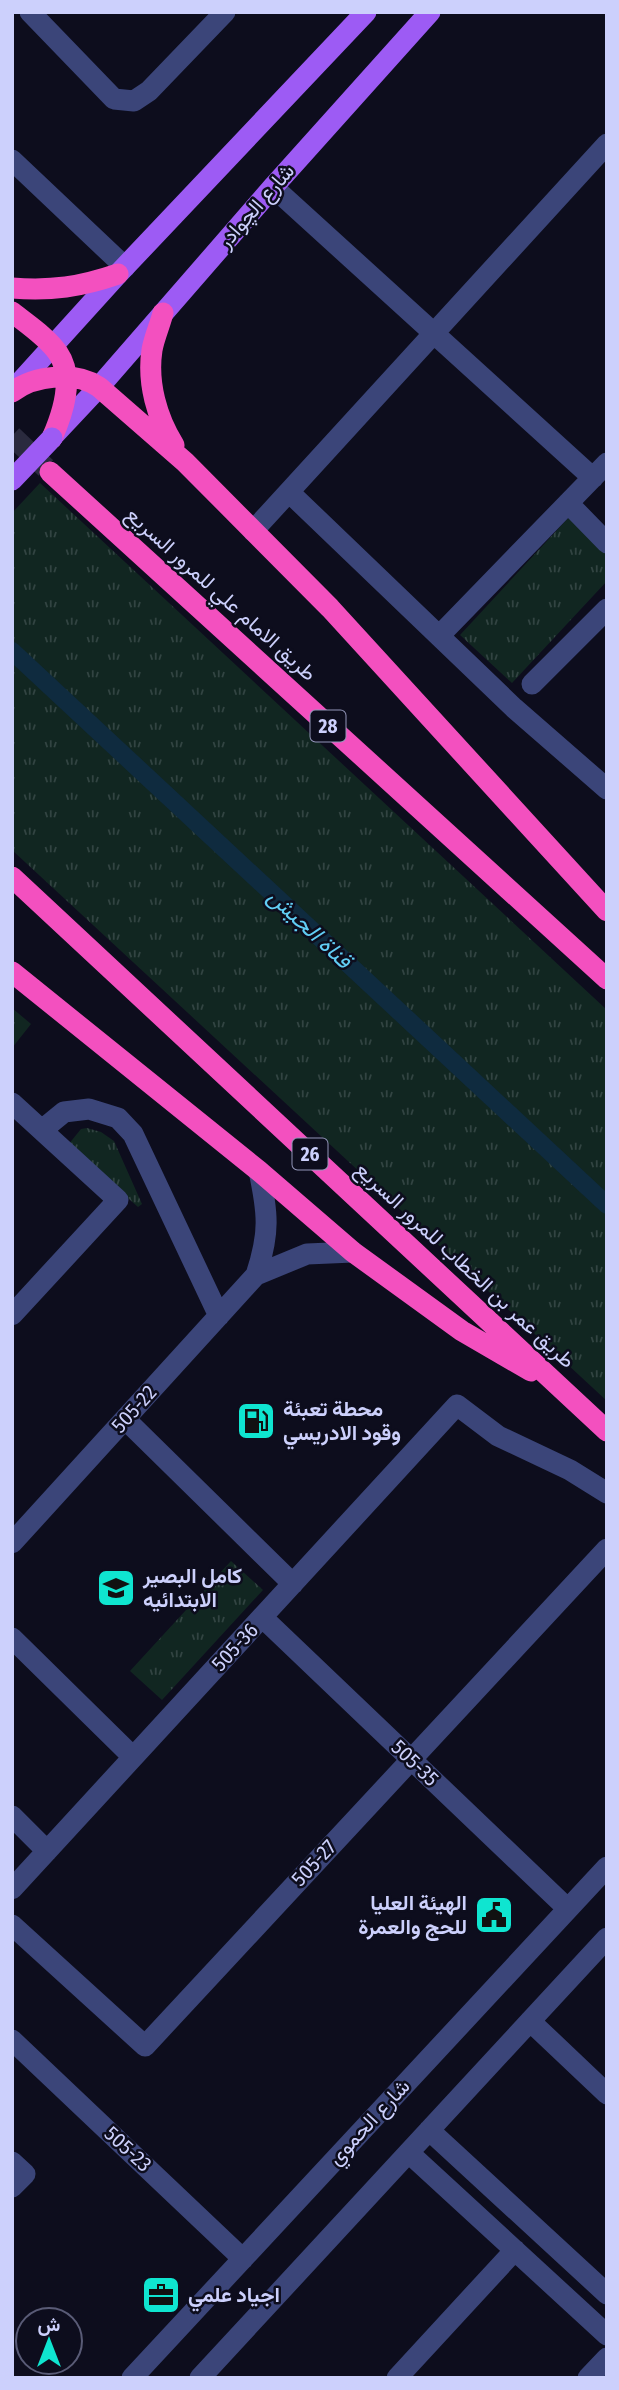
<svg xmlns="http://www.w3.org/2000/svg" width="619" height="2390" font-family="'Fira Sans Condensed',Vazirmatn,sans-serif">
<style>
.grass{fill:url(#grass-tufts)}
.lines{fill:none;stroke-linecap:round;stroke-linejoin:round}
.canal{stroke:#0f2b3f;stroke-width:18}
.highway-tunnel{stroke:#2a2a3e;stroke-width:21;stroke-dasharray:21 10;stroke-linecap:butt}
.minor{stroke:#3b4579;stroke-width:21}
.major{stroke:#9d5bf4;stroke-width:21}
.highway{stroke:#f350bf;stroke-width:21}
.major-bridge{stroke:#9d5bf4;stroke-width:21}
.labels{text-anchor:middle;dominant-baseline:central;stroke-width:5;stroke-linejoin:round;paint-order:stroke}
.shield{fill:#0d0d1d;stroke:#9396b9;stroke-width:2}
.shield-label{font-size:19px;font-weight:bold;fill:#ccd0fc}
.street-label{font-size:21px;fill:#ccd0fc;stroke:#0d0d1d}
.poi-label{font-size:21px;font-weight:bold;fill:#ccd0fc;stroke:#0d0d1d;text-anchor:start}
.water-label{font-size:23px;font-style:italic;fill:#61cef5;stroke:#0d0d1d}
</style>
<defs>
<pattern id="grass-tufts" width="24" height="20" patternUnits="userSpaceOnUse" patternTransform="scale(1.75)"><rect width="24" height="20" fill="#112621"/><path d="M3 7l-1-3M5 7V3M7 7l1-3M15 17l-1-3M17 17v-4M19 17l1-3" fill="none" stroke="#324442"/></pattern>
</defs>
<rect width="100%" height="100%" fill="#0d0d1d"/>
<path class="grass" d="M40,483L607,1010V1401L12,850V513Z
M571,515L607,548V581L512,683L460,635Z
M12,1008L31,1024L12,1048Z
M87,1128L101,1132L114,1141L142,1204L138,1207L68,1145L81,1129Z
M231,1561L263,1590L162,1700L130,1671Z"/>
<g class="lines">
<path class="canal" d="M12,651L607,1205"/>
<path class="highway-tunnel" d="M12,436L46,468"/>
<path class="minor" d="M30,12L114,99L134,101L149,91L225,12
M12,160L125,267
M273,187L593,478
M289,492L514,708L607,789
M568,503L607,543
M253,531L607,144
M439,636L607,463
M532,684L607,609
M12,1103L118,1200L12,1315
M42,1130L64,1112L89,1109L118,1118L133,1134L219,1316
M256,1275C270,1233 268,1213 259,1171
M125,1419L293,1584
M12,1543L256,1275L307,1254L353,1252
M262,1617L568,1909
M12,1638L133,1757
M12,1816L47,1851
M12,1889L457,1405L498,1436L570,1470L607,1493
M12,1925L145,2046L607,1549
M530,2021L607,2094
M12,2040L243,2259
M429,2130L607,2294
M409,2153L607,2335
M12,2162L25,2174L12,2187
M132,2378L607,1867
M200,2378L607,1938
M397,2378L515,2250
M588,2378L607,2358"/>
<path class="major" d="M12,391L118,274L366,12
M53,436L99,387L273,187L430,12"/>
<path class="highway" d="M12,288C52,291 80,287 118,274
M12,312C27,324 47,337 58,353C75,378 63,413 52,438
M163,313C160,325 154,338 152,350C147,383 157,418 174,445
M12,392C35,375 75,371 99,387L185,462L330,608L607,911
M50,472L607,979
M12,877L607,1431
M12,972L259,1171L353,1252L462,1331L531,1371"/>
<path class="major-bridge" d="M12,480L52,438"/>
</g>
<defs>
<symbol id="fuel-square" viewBox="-11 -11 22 22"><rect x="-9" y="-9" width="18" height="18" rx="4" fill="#0fe5d0" stroke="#0d0d1d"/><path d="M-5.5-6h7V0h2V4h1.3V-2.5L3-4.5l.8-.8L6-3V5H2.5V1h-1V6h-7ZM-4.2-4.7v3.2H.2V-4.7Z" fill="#111"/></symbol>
<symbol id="school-square" viewBox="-11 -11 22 22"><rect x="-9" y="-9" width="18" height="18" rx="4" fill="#0fe5d0" stroke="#0d0d1d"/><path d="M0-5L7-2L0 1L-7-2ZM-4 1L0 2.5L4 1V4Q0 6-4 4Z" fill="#111"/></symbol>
<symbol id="civic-square" viewBox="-11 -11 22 22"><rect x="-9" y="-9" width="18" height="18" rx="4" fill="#0fe5d0" stroke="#0d0d1d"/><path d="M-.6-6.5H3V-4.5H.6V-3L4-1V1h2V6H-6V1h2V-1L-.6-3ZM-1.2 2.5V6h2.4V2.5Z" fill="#111"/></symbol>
<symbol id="office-square" viewBox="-11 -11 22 22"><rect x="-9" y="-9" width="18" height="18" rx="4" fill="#0fe5d0" stroke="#0d0d1d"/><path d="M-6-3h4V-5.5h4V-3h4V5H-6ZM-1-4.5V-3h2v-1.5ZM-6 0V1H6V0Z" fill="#111"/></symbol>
</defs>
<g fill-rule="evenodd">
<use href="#fuel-square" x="234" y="1399" width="44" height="44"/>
<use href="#school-square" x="94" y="1566" width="44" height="44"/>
<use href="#civic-square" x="472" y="1893" width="44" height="44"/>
<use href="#office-square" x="139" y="2273" width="44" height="44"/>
</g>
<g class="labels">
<g class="shield">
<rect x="310.5" y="710.5" width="35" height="31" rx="5"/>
<rect x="292.5" y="1138.5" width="35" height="31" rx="5"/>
</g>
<g class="shield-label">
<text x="328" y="726">28</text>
<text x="310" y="1154">26</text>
</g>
<g class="street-label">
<text transform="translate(256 206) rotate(-49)">شارع الچوادر</text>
<text transform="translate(221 594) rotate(42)">طريق الامام علي للمرور السريع</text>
<text transform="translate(465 1265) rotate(43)">طريق عمر بن الخطاب للمرور السريع</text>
<text transform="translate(134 1409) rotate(-48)">505-22</text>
<text transform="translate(235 1647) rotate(-47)">505-36</text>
<text transform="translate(415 1763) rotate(44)">505-35</text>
<text transform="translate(314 1863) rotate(-47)">505-27</text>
<text transform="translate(369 2122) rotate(-47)">شارع الحموي</text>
<text transform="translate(128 2149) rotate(43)">505-23</text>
</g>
<g class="poi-label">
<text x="283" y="1409">محطة تعبئة<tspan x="283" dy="24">وقود الادريسي</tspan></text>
<text x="143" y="1576">كامل البصير<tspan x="143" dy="24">الابتدائيه</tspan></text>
<text x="467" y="1903" text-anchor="end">الهيئة العليا<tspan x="467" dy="24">للحج والعمرة</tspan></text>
<text x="188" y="2295">اجياد علمي</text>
</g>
<g class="water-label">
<text transform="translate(310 928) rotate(43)">قناة الجيش</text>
</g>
</g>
<rect width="619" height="2390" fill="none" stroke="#ccd0fc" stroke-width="28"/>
<g transform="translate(49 2341)"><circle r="33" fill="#0d0d1d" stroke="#595b76" stroke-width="2"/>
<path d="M0-5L12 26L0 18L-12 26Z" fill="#0fe5d0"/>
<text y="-10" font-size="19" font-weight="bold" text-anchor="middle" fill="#ccd0fc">ش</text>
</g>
</svg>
